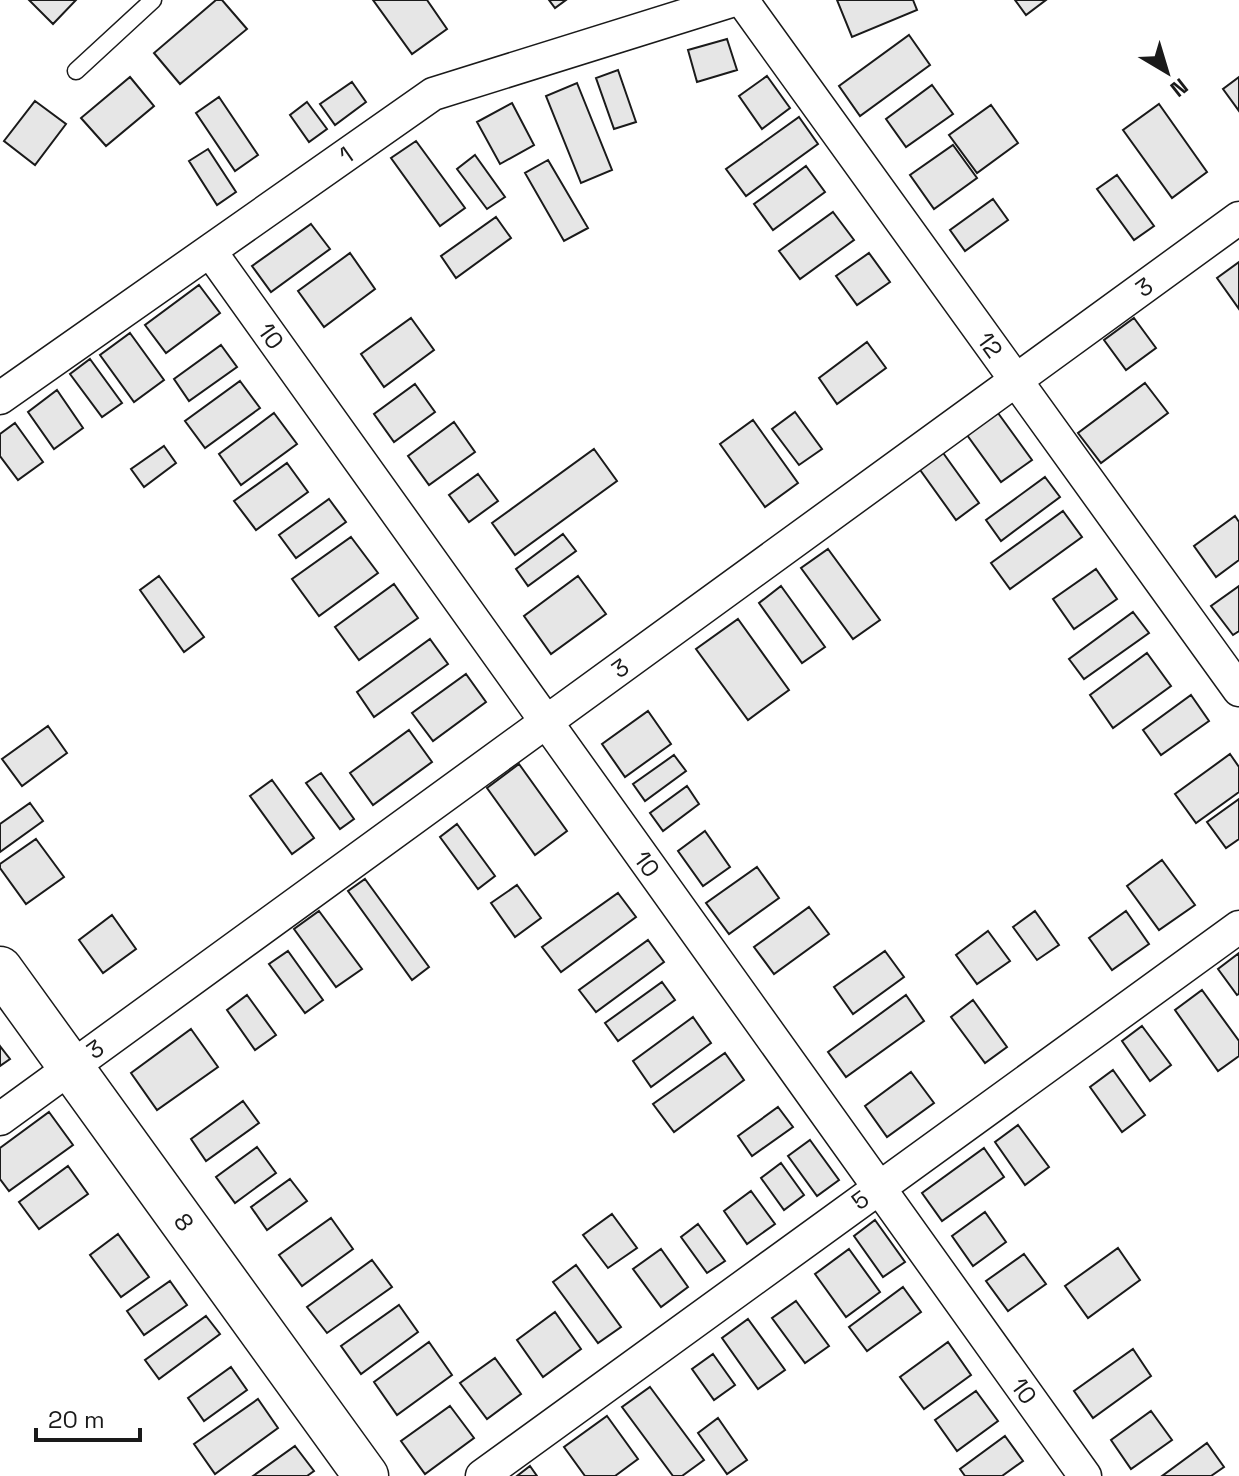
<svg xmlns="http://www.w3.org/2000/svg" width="1239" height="1476" font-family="'Space Grotesk',sans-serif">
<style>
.building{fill:#e6e6e6;stroke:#1a1a1a;stroke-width:2}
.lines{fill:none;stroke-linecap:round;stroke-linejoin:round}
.lane-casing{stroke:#1a1a1a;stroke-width:19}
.street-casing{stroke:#1a1a1a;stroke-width:35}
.secondary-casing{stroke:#1a1a1a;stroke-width:47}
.lane{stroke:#fff;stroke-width:16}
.street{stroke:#fff;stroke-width:32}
.secondary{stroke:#fff;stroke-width:44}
.labels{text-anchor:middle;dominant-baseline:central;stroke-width:6;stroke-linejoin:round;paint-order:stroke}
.street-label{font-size:24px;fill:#1a1a1a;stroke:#fff}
</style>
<rect width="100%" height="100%" fill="#fff"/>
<path class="building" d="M29,0H76L53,24Z
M216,0H222L247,29L180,84L154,53Z
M373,0H427L447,29L412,54Z
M549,0H566L555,8Z
M837,0H913L917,10L852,37Z
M1015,0H1046L1026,15Z
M909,35L930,65L860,116L839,86Z
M727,39L737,70L697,82L688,50Z
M618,70L636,122L614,129L596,78Z
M767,76L790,108L762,129L739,96Z
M130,77L154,106L106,146L81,118Z
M1239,77V111L1223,89Z
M352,82L366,102L335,125L320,104Z
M577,83L612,170L581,183L546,96Z
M932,85L953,114L906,147L886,119Z
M219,97L258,155L235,171L196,113Z
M35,101L66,124L35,165L4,141Z
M307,102L327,129L309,142L290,115Z
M512,103L534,145L500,164L477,122Z
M1159,104L1207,172L1172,198L1123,130Z
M991,105L1018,143L977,173L949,135Z
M799,117L818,144L746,196L726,169Z
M416,141L465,208L440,226L391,158Z
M953,145L977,178L934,209L910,175Z
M208,149L236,192L217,205L189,161Z
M475,155L505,197L487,209L457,169Z
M548,160L588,228L564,241L525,173Z
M806,166L825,192L773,230L754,204Z
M1117,175L1154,226L1134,240L1097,189Z
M993,199L1008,220L965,251L950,230Z
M833,212L854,240L800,279L779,251Z
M496,217L511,238L456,278L441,256Z
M311,224L330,249L271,292L252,266Z
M350,253L375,289L324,327L298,291Z
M869,253L890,282L857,305L836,276Z
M1239,262V309L1217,278Z
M199,285L220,313L166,353L145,325Z
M411,318L434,350L384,387L361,354Z
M1134,318L1156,348L1126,370L1104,340Z
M130,333L164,380L134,402L100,355Z
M867,342L886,368L837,404L819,378Z
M221,345L237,367L189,401L174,379Z
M90,359L122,403L102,417L70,374Z
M240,381L260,408L205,448L185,421Z
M1145,383L1168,413L1101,463L1078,433Z
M415,384L435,412L394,442L374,414Z
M57,390L83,428L54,449L28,412Z
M795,412L822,449L799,465L772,429Z
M274,413L297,444L241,485L219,454Z
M998,413L1032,460L1001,482L967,435Z
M753,420L798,483L765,507L720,444Z
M454,422L475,452L429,485L408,456Z
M15,423L43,462L18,480L0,456V434Z
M164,446L176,463L144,487L131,469Z
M594,449L617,481L515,555L492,523Z
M941,450L979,503L956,520L918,467Z
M287,463L308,492L256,530L234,501Z
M478,474L498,501L469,522L449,495Z
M1045,477L1060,497L1001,541L986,520Z
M329,499L346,522L296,558L279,535Z
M1063,511L1082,537L1010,589L991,563Z
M1235,516L1239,522V560L1216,577L1194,546Z
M563,534L576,551L528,586L516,569Z
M351,537L378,573L319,616L292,579Z
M828,549L880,620L853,639L801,568Z
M1096,569L1117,599L1074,629L1053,599Z
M159,576L204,637L184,652L140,590Z
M578,576L606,614L551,654L524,616Z
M394,584L418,618L359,660L335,627Z
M781,586L825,647L802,663L759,603Z
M1239,586V631L1233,635L1211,606Z
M1133,612L1149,633L1084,679L1069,659Z
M738,619L789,690L748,720L696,649Z
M430,639L448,664L374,717L357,692Z
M1147,653L1171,686L1113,728L1090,695Z
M466,674L486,702L433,741L412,713Z
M1191,695L1209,721L1161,755L1143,730Z
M648,711L671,744L625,777L602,744Z
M48,726L67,753L22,786L2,759Z
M409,730L432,762L373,805L350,773Z
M1230,754L1239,767V792L1196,823L1175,794Z
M674,755L686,771L645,801L633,784Z
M519,764L567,831L535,855L487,788Z
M321,773L354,819L340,829L306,783Z
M272,780L314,838L292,854L250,796Z
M687,786L699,804L663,831L650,813Z
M1239,799V839L1226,848L1207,822Z
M30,803L43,821L0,852V824Z
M457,824L495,876L478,889L440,837Z
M705,831L730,867L703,886L678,851Z
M36,839L64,877L26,904L0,868V864Z
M1162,860L1195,905L1159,930L1127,886Z
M757,867L779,898L729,934L706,903Z
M365,879L429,967L412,980L348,891Z
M517,885L541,918L515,937L491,903Z
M618,893L636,917L561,972L542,947Z
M809,907L829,934L774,974L754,947Z
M319,911L362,969L336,987L294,929Z
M1035,911L1059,945L1037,960L1013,927Z
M1126,911L1149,944L1112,970L1089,938Z
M112,915L136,949L103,973L79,940Z
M988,931L1010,961L977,984L956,955Z
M648,940L664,962L596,1012L579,990Z
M288,951L323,1000L305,1013L269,964Z
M885,951L904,977L853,1014L834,987Z
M1239,953V994L1237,995L1218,969Z
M662,982L675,1000L618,1041L605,1023Z
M1202,990L1239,1041V1056L1218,1071L1175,1010Z
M247,995L276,1035L255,1050L227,1010Z
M906,995L924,1021L846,1077L828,1052Z
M973,1000L1007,1047L985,1063L951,1017Z
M693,1017L711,1043L651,1087L633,1061Z
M1142,1026L1171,1065L1150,1081L1122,1041Z
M191,1029L218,1067L157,1110L131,1073Z
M0,1046L10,1059L0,1066Z
M725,1053L744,1080L674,1132L653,1104Z
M1113,1070L1145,1115L1122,1132L1090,1087Z
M911,1072L934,1103L887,1137L865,1106Z
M243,1101L259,1123L206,1161L191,1139Z
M778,1107L793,1127L752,1156L738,1136Z
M49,1112L73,1145L9,1191L0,1179V1148Z
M1018,1125L1049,1167L1025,1185L995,1142Z
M810,1140L839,1180L817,1196L788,1156Z
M257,1147L276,1173L235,1203L216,1177Z
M984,1148L1004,1177L942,1221L922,1193Z
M781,1163L804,1195L784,1210L761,1178Z
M68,1166L88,1194L39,1229L19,1202Z
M290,1179L307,1201L267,1230L251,1207Z
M751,1191L775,1224L747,1244L724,1211Z
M985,1212L1006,1242L973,1266L952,1236Z
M612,1214L637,1248L608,1268L583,1235Z
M331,1218L353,1249L302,1286L279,1255Z
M875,1220L905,1262L883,1277L854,1236Z
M698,1224L725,1261L707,1273L681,1237Z
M118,1234L149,1277L121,1297L90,1255Z
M1118,1248L1140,1280L1088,1318L1065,1286Z
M661,1249L688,1287L661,1307L633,1269Z
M849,1249L880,1292L846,1317L815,1274Z
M1024,1254L1046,1284L1008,1311L986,1281Z
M372,1260L392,1287L327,1333L307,1307Z
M576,1265L621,1327L598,1343L553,1282Z
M170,1281L187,1305L144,1335L127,1311Z
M903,1287L921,1312L867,1351L849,1327Z
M796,1301L829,1346L805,1363L772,1318Z
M399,1305L418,1332L361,1374L341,1346Z
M555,1312L581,1349L543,1377L517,1340Z
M206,1316L220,1334L159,1379L145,1360Z
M748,1319L785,1370L758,1389L722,1338Z
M429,1342L452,1375L397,1415L374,1382Z
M948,1342L971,1375L924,1409L900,1377Z
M1133,1349L1151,1376L1093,1418L1074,1391Z
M713,1354L735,1385L714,1400L692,1369Z
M495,1358L521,1394L487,1419L460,1383Z
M231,1367L247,1390L204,1421L188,1398Z
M650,1387L704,1460L682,1476H673L622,1407Z
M976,1391L998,1421L957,1451L935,1420Z
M258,1399L278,1428L215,1474L194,1444Z
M450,1406L474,1438L425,1474L401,1441Z
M1151,1411L1172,1440L1131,1469L1111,1440Z
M607,1416L638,1459L615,1476H585L564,1447Z
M718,1418L747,1460L727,1474L698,1433Z
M1005,1436L1023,1461L1002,1476H965L960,1469Z
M1207,1443L1224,1467L1211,1476H1162Z
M295,1446L314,1471L307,1476H253Z
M530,1466L537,1476H517Z"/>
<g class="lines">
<defs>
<path id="lane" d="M76,71L153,0"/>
<path id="street" d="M742,0L1239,690
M210,251L1085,1476
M0,398L433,94L734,0
M0,1119L1239,218
M482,1476L1239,927"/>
<path id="secondary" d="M0,969L366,1476"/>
</defs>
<use href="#lane" class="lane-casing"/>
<use href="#street" class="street-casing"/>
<use href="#secondary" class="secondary-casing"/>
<use href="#lane" class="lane"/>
<use href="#street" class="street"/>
<use href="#secondary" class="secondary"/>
</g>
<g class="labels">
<g class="street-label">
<text transform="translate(346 155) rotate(-35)">1</text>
<text transform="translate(1144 287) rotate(-36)">3</text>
<text transform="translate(271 336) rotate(55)">10</text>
<text transform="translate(990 345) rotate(54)">12</text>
<text transform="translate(620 668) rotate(-36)">3</text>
<text transform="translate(647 864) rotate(54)">10</text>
<text transform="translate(95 1049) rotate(-36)">3</text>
<text transform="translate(860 1200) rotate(-36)">5</text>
<text transform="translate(184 1222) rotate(54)">8</text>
<text transform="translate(1024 1391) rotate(54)">10</text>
</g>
</g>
<g transform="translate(1167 72) rotate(142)" stroke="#ffffff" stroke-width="6" paint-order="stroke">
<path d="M0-6L14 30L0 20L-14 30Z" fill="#1a1a1a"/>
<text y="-12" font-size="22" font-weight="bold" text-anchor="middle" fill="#1a1a1a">N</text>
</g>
<path d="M36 1428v12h104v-12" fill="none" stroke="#1a1a1a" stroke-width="4"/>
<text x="48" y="1428" font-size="24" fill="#1a1a1a" stroke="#ffffff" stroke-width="6" paint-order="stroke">20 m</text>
</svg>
